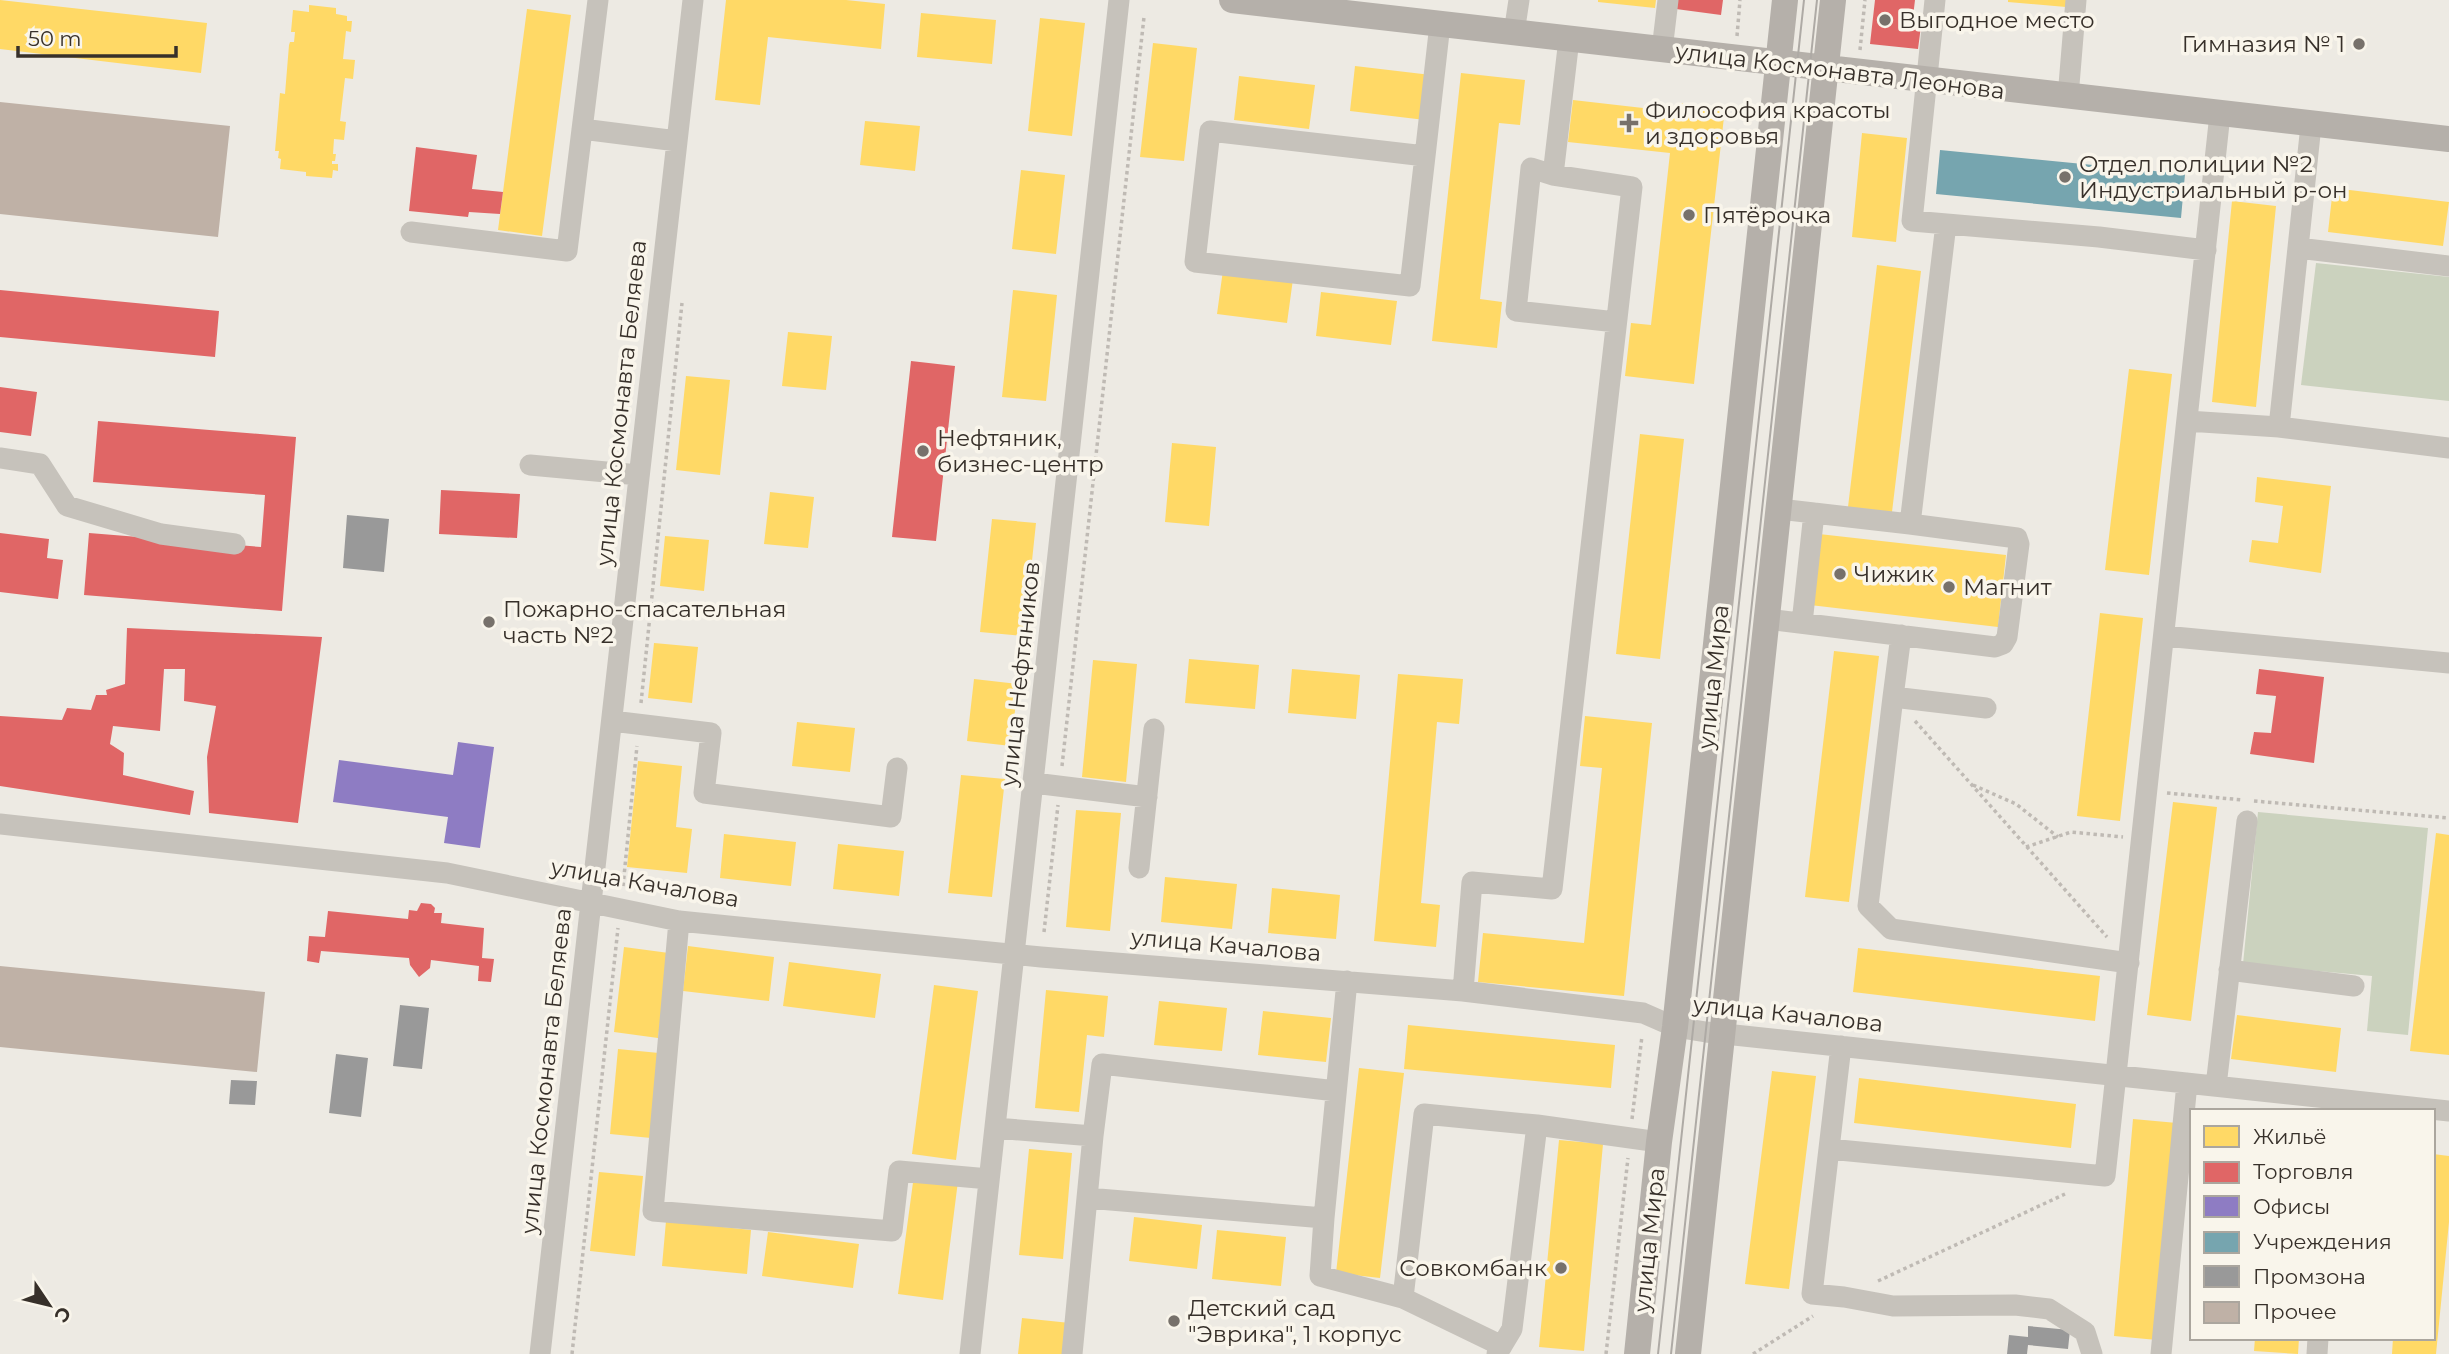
<svg xmlns="http://www.w3.org/2000/svg" width="2449" height="1354" font-family="Montserrat,sans-serif">
<style>
.green{fill:#cbd2be}
.homes{fill:#ffd966}
.shops{fill:#e06666}
.offices{fill:#8e7cc3}
.public{fill:#76a5af}
.industry{fill:#999}
.building{fill:#bfb1a6}
.lines{fill:none;stroke-linecap:round;stroke-linejoin:round}
.path{stroke:#bfbab4;stroke-width:3.5;stroke-dasharray:3.5 3.5;stroke-linecap:butt}
.minor{stroke:#c6c2bb;stroke-width:21}
.major{stroke:#b5b0aa;stroke-width:26}
.tram{stroke:#aeaaa5;stroke-width:2}
.poi-dot{fill:#77716b;stroke:#f9f5eb;stroke-width:2.5}
.labels{text-anchor:middle;dominant-baseline:central;stroke-width:7;stroke-linejoin:round;paint-order:stroke}
.poi-label{font-size:23px;fill:#37302a;stroke:#f9f5eb;text-anchor:start}
.street-label{font-size:23px;fill:#37302a;stroke:#f9f5eb}
</style>
<rect width="100%" height="100%" fill="#edeae3"/>
<path class="green" d="M2316,263L2449,277V401L2301,385Z
M2258,812L2428,828L2408,1035L2367,1031L2372,976L2243,964Z"/>
<path class="homes" d="M0,0L207,23L201,73L0,49Z
M726,0H846L885,4L881,49L768,37L760,105L715,100Z
M1598,0H1656L1655,8L1598,2Z
M2008,0H2066V7L2008,2Z
M309,5L336,8V14L347,16V21H352L351,32L346,31L343,59L355,60L353,79L345,78L340,121L346,122L344,140L334,139L333,154H336L335,161H332V164H338V171L333,170L332,178L306,176V172L280,169L281,159L278,158L279,151H275L280,93L285,94L289,45L290,42H294L295,32H291L293,10L309,12Z
M527,9L571,15L542,236L498,230Z
M921,13L996,20L992,64L917,57Z
M1040,18L1085,23L1072,136L1028,131Z
M1153,43L1197,48L1184,161L1140,157Z
M1355,66L1431,75L1425,120L1350,111Z
M1461,73L1525,80L1520,125L1499,123L1480,299L1502,302L1497,348L1432,341Z
M1239,76L1315,85L1309,129L1234,120Z
M1573,100L1678,112L1679,103L1725,108L1694,384L1625,376L1631,323L1651,325L1670,153L1568,142Z
M865,121L920,126L915,171L860,165Z
M1862,133L1907,138L1896,242L1852,237Z
M1021,170L1065,175L1056,254L1012,249Z
M2333,188L2449,202L2443,246L2328,232Z
M2232,201L2276,206L2256,407L2212,402Z
M1877,265L1921,271L1892,512L1848,507Z
M1223,270L1293,279L1287,323L1217,314Z
M1013,290L1057,295L1046,401L1002,397Z
M1321,292L1397,301L1391,345L1316,336Z
M788,332L832,336L826,390L782,386Z
M2129,369L2172,374L2149,575L2105,570Z
M686,376L730,380L720,475L676,470Z
M1640,434L1684,439L1660,659L1616,654Z
M1172,443L1216,447L1209,526L1165,522Z
M2257,477L2331,486L2321,573L2249,562L2252,540L2278,543L2283,506L2255,502Z
M770,492L814,497L808,548L764,544Z
M992,519L1036,523L1024,636L980,632Z
M1819,534L2006,555L1998,627L1810,605Z
M665,536L709,540L704,591L660,586Z
M2100,613L2143,618L2120,821L2077,816Z
M654,643L698,647L692,703L648,698Z
M1834,651L1879,656L1849,902L1805,897Z
M1189,659L1259,665L1255,709L1185,703Z
M1093,660L1137,664L1126,782L1082,777Z
M1292,669L1360,675L1356,719L1288,713Z
M1398,674L1463,679L1459,724L1437,722L1421,903L1440,905L1436,947L1374,941Z
M974,679L1018,684L1011,746L967,741Z
M1585,716L1652,723L1624,996L1478,982L1483,933L1584,943L1602,768L1580,766Z
M797,722L855,728L850,772L792,766Z
M638,761L682,766L676,827L692,829L687,873L627,867Z
M961,775L1005,779L992,897L948,893Z
M2173,802L2217,807L2191,1021L2147,1015Z
M1076,810L1121,813L1110,931L1066,927Z
M2436,833L2449,835V1055L2410,1051Z
M724,834L796,842L791,886L720,878Z
M838,844L904,851L899,896L833,889Z
M1165,877L1237,884L1232,929L1161,922Z
M1272,888L1340,895L1336,939L1268,933Z
M688,946L774,957L769,1001L683,991Z
M624,947L669,953L658,1038L614,1032Z
M1858,948L2100,976L2095,1021L1853,992Z
M789,962L881,974L875,1018L783,1006Z
M934,985L978,991L956,1160L912,1154Z
M1046,990L1108,996L1104,1037L1087,1035L1079,1112L1035,1108Z
M1159,1001L1227,1008L1222,1051L1154,1045Z
M1263,1011L1331,1018L1326,1062L1258,1055Z
M2237,1015L2341,1028L2336,1072L2231,1059Z
M1408,1025L1615,1045L1611,1088L1404,1069Z
M618,1049L659,1053L651,1138L610,1134Z
M1359,1068L1404,1073L1380,1278L1336,1273Z
M1772,1071L1816,1076L1789,1289L1745,1284Z
M1859,1078L2076,1104L2071,1148L1854,1123Z
M2133,1119L2177,1123L2157,1340L2114,1336Z
M1559,1140L1603,1144L1584,1351L1539,1347Z
M1029,1149L1072,1153L1063,1259L1019,1255Z
M2433,1154L2449,1156V1222L2436,1354H2392L2393,1338H2433Z
M599,1172L643,1176L635,1256L590,1251Z
M914,1175L958,1181L943,1300L898,1294Z
M1134,1217L1202,1225L1197,1269L1129,1261Z
M666,1221L751,1230L747,1274L662,1266Z
M1217,1230L1286,1237L1281,1286L1212,1279Z
M768,1232L859,1244L853,1288L762,1276Z
M1022,1318L1070,1323L1067,1354H1018Z
M2255,1338H2299L2298,1354L2254,1351Z"/>
<path class="shops" d="M1677,0H1723L1721,15L1676,9Z
M1875,0H1915L1912,25L1921,26L1918,49L1870,44Z
M416,147L477,155L472,189L503,192L500,214L469,212L468,217L409,211Z
M0,290L219,311L215,357L0,337Z
M911,361L955,366L936,541L892,537Z
M0,387L37,392L31,436L0,432Z
M98,421L296,437L282,611L84,595L89,533L261,547L265,495L93,482Z
M441,490L520,494L517,538L439,534Z
M0,533L49,539L47,558L63,560L58,599L0,592Z
M127,628L322,637L298,823L209,813L207,757L216,706L184,701L185,669H164L160,731L113,726L110,744L124,753L123,775L194,791L190,815L0,786V716L62,720L67,708L91,710L96,695H107L106,690L125,684Z
M2259,669L2324,677L2314,763L2250,754L2254,732L2271,733L2276,696L2256,694Z
M421,903L431,904L435,908L434,913H442L441,923L484,928L482,958L494,959L491,982L478,981L479,966L431,960L430,968L419,977L410,965L409,958L321,951L319,963L307,961L309,936L325,937L328,911L408,919L409,910L417,911Z"/>
<path class="offices" d="M458,742L494,747L480,848L444,843L448,817L333,802L339,760L453,775Z"/>
<path class="public" d="M1940,150L2185,174L2181,218L1936,194Z"/>
<path class="industry" d="M347,515L389,519L384,572L343,568Z
M400,1005L429,1008L422,1069L393,1066Z
M336,1054L368,1058L361,1117L329,1113Z
M231,1080L257,1081L255,1105L229,1104Z
M2028,1326L2070,1330L2068,1349L2028,1345L2027,1354H2007L2009,1335L2028,1337Z"/>
<path class="building" d="M0,102L230,126L218,237L0,214Z
M0,966L265,992L257,1072L0,1047Z"/>
<g class="lines">
<path class="path" d="M1737,36L1740,0
M1860,50L1865,0
M641,703L682,303
M1915,721L2107,937
M1062,766L1144,17
M1973,785L2016,804L2058,837
M2167,793L2243,800
M2254,801L2449,818
M2026,847L2071,832L2123,837
M623,886L637,746
M1044,932L1058,805
M1632,1119L1642,1036
M1878,1281L2065,1194
M572,1354L618,928
M1606,1354L1628,1158
M1753,1354L1813,1316"/>
<path class="minor" d="M1935,0L1912,221L2099,237L2206,250
M1514,33L1519,0
M1662,50L1668,0
M2068,97L2076,0
M582,129L677,141
M1425,156L1410,286L1195,262L1210,131L1425,156L1440,24
M1553,175L1531,168L1516,311L1616,322
M411,232L567,251L598,0
M2298,248L2449,266
M2187,421L2279,427L2449,448
M2279,427L2311,125
M0,458L40,464L67,506L161,534L235,544
M530,465L639,475
M1779,509L1910,524L1946,224
M1767,619L1995,647L2003,644L2007,637L2019,544L2017,538L1910,524
M1802,623L1814,513
M2164,636L2449,663
M1893,697L1901,635
M1986,708L1893,697L1868,906L1891,929L2129,963
M612,721L711,733L704,793L891,817L897,768
M1034,783L1147,797
M0,824L447,873L679,921L1041,957L1463,991L1643,1013L1675,1027L1706,1032L2449,1111
M1139,868L1154,729
M679,921L653,1211L892,1231L899,1171L989,1179
M2229,970L2354,986
M1347,981L1324,1218L1320,1276L1403,1298
M1463,991L1472,882L1552,889L1632,187L1553,175L1569,39
M1841,1046L1812,1294L1844,1297L1893,1306L2015,1305L2049,1309L2085,1332L2092,1354
M2216,1086L2247,821
M995,1128L1093,1136L1087,1198L1324,1218
M1093,1136L1102,1064L1336,1091
M1829,1149L2105,1176L2220,114
M1502,1346L1403,1298L1424,1114L1537,1125
M540,1354L693,0
M970,1354L1119,0
M1072,1354L1087,1198
M1497,1354L1512,1329L1537,1125L1659,1142
M2161,1354L2187,1083
M2317,1354L2318,1338"/>
<path class="major" d="M1232,0L2449,139
M1637,1354L1659,1142L1675,1027L1785,0
M1688,1354L1833,0"/>
<path class="tram" d="M1658,1354L1804,0
M1671,1354L1817,0"/>
</g>
<g class="poi-dot">
<circle cx="1885" cy="20" r="7"/>
<circle cx="2359" cy="44" r="7"/>
<path d="M1625.5 112.5h7v7h7v7h-7v7h-7v-7h-7v-7h7z"/>
<circle cx="2065" cy="177" r="7"/>
<circle cx="1689" cy="215" r="7"/>
<circle cx="923" cy="451" r="7"/>
<circle cx="1840" cy="574" r="7"/>
<circle cx="1949" cy="587" r="7"/>
<circle cx="489" cy="622" r="7"/>
<circle cx="1561" cy="1268" r="7"/>
<circle cx="1174" cy="1321" r="7"/>
</g>
<g class="labels">
<g class="poi-label">
<text x="1899" y="20">Выгодное место</text>
<text x="2345" y="44" text-anchor="end">Гимназия № 1</text>
<text x="1645" y="110">Философия красоты<tspan x="1645" dy="26">и здоровья</tspan></text>
<text x="2079" y="164">Отдел полиции №2<tspan x="2079" dy="26">Индустриальный р-он</tspan></text>
<text x="1703" y="215">Пятёрочка</text>
<text x="937" y="438">Нефтяник,<tspan x="937" dy="26">бизнес-центр</tspan></text>
<text x="1854" y="574">Чижик</text>
<text x="1963" y="587">Магнит</text>
<text x="503" y="609">Пожарно-спасательная<tspan x="503" dy="26">часть №2</tspan></text>
<text x="1547" y="1268" text-anchor="end">Совкомбанк</text>
<text x="1188" y="1308">Детский сад<tspan x="1188" dy="26">"Эврика", 1 корпус</tspan></text>
</g>
<g class="street-label">
<text transform="translate(1840 71) rotate(7)">улица Космонавта Леонова</text>
<text transform="translate(621 403) rotate(-84)">улица Космонавта Беляева</text>
<text transform="translate(1020 674) rotate(-84)">улица Нефтяников</text>
<text transform="translate(1713 677) rotate(-84)">улица Мира</text>
<text transform="translate(645 883) rotate(10)">улица Качалова</text>
<text transform="translate(1226 945) rotate(5)">улица Качалова</text>
<text transform="translate(1788 1014) rotate(6)">улица Качалова</text>
<text transform="translate(546 1071) rotate(-84)">улица Космонавта Беляева</text>
<text transform="translate(1649 1240) rotate(-84)">улица Мира</text>
</g>
</g>
<rect x="2190" y="1109" width="245" height="231" fill="#f9f5eb" stroke="#aba69e" stroke-width="2"/>
<rect x="2204" y="1126" width="35" height="21" fill="#ffd966" stroke="#aba69e" stroke-width="2"/>
<text x="2253" y="1144" font-size="21" fill="#37302a">Жильё</text>
<rect x="2204" y="1162" width="35" height="21" fill="#e06666" stroke="#aba69e" stroke-width="2"/>
<text x="2253" y="1179" font-size="21" fill="#37302a">Торговля</text>
<rect x="2204" y="1196" width="35" height="21" fill="#8e7cc3" stroke="#aba69e" stroke-width="2"/>
<text x="2253" y="1214" font-size="21" fill="#37302a">Офисы</text>
<rect x="2204" y="1232" width="35" height="21" fill="#76a5af" stroke="#aba69e" stroke-width="2"/>
<text x="2253" y="1249" font-size="21" fill="#37302a">Учреждения</text>
<rect x="2204" y="1266" width="35" height="21" fill="#999999" stroke="#aba69e" stroke-width="2"/>
<text x="2253" y="1284" font-size="21" fill="#37302a">Промзона</text>
<rect x="2204" y="1302" width="35" height="21" fill="#bfb1a6" stroke="#aba69e" stroke-width="2"/>
<text x="2253" y="1319" font-size="21" fill="#37302a">Прочее</text>
<g transform="translate(49 1305) rotate(125)" stroke="#f9f5eb" stroke-width="5" paint-order="stroke">
<path d="M0-5L12 26L0 18L-12 26Z" fill="#37302a"/>
<text y="-10" font-size="19" font-weight="bold" text-anchor="middle" fill="#37302a">С</text>
</g>
<path d="M18 46v10h158v-10" fill="none" stroke="#37302a" stroke-width="3.5"/>
<text x="28" y="46" font-size="21" fill="#37302a" stroke="#f9f5eb" stroke-width="5" paint-order="stroke">50 m</text>
</svg>
